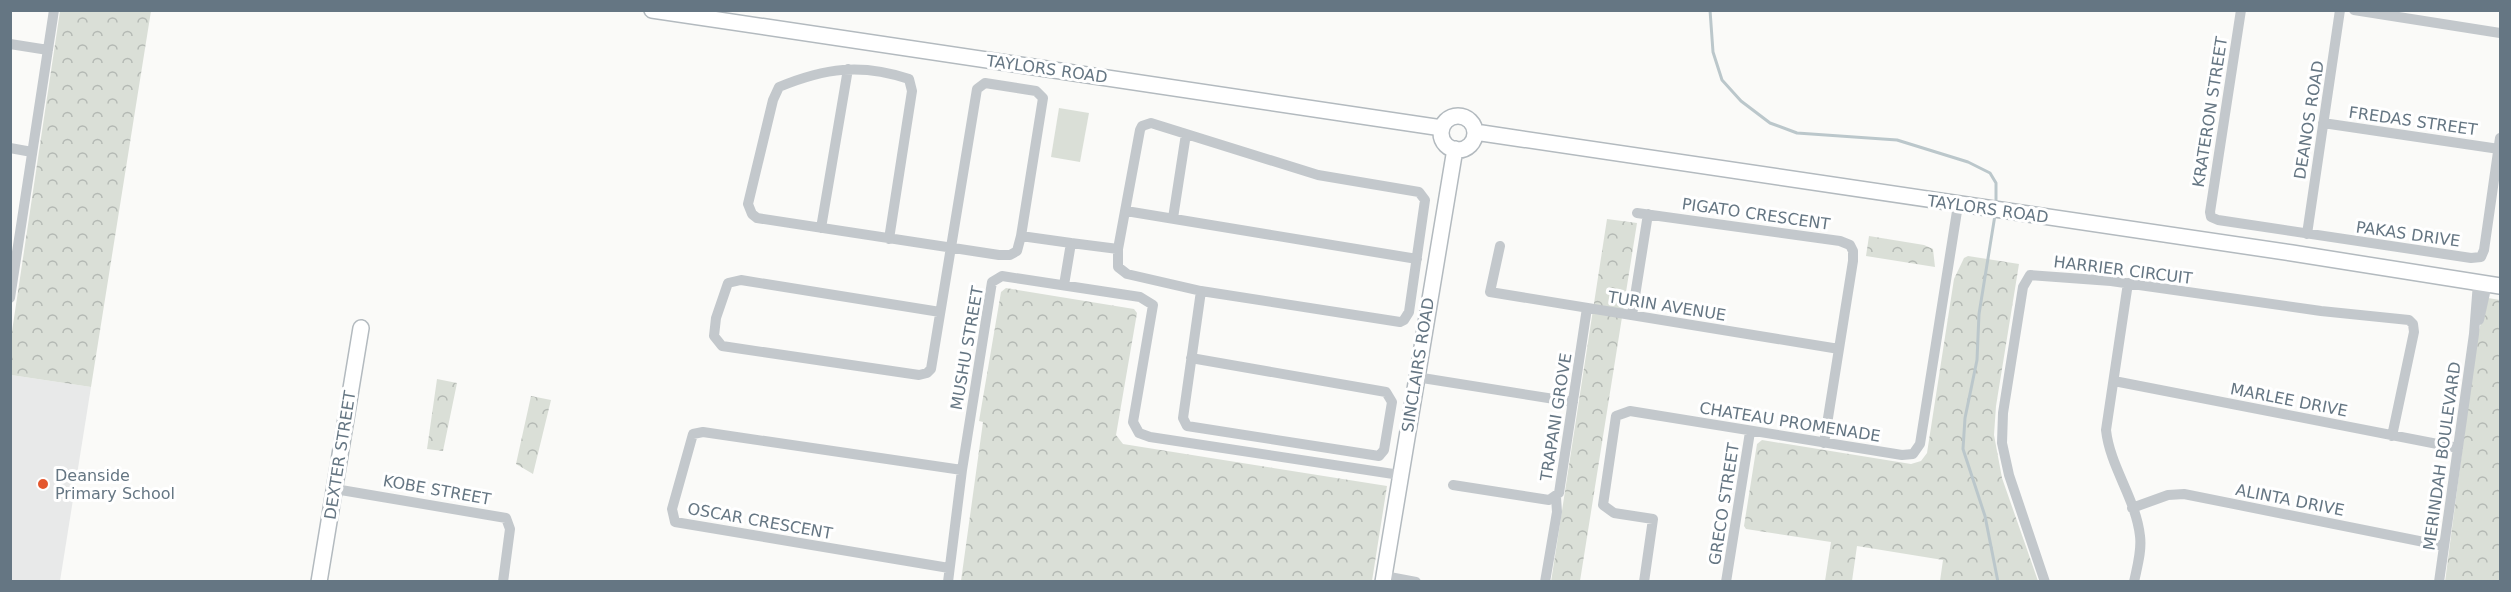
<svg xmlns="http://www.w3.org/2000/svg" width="2511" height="592" font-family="'DejaVu Sans',sans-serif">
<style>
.built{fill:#e8e9e9}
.grass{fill:#dadfd7}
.park{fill:url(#park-crowns)}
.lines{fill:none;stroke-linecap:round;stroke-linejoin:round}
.stream{stroke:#bbc7cb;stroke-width:3}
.secondary-casing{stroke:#b3babf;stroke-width:18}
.street{stroke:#c3c8cc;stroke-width:10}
.secondary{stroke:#fff;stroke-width:15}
.poi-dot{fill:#e4572e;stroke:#fff;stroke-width:2}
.labels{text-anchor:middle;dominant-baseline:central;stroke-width:6;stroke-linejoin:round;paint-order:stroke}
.street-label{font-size:16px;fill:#657683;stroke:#fff}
.poi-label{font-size:16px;fill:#657683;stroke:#fff;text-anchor:start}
</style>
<defs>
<pattern id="park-crowns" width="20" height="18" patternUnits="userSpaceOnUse" patternTransform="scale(1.5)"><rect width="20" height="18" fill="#dadfd7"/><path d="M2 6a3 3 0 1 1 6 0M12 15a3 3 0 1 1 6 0" fill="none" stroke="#b4b9b4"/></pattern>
</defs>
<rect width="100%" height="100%" fill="#fafaf8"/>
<path class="built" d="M11,375L91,387L60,581L11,582Z"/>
<path class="grass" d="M1059,108L1089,113L1080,162L1051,157Z"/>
<path class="park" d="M60,11H151L91,387L11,375V338Z
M1607,219L1637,223L1580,581L1551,582Z
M1869,236L1924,245L1933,249L1935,267L1866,256Z
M1968,256L2019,264L1996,406L1994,435L2002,478L2038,581H1940L1943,560L1857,546L1852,581H1825L1831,542L1746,529L1744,526L1757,444L1762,440L1911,464L1921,461L1927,453L1954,279L1964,258Z
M1006,288L1134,309L1137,313L1116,435L1123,444L1387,486L1372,581H961L983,422L979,421L1001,292Z
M2488,298L2500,300V581L2445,582L2477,337Z
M437,379L457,383L443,451L427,449Z
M531,396L551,400L533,474L516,464Z"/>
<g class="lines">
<path class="stream" d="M1710,10L1713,52L1722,80L1741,101L1770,123L1797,133L1897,140L1968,162L1990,173L1996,183V205
M1995,215L1979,314L1977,360L1965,418L1963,449L1985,516L1998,582"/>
<defs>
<path id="secondary" d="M652,10L1442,128
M1441 133a17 17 0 1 1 34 0a17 17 0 1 1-34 0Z
M1475,132L2292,253L2500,286
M319,582L361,328
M1383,582L1455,149"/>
</defs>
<use href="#secondary" class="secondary-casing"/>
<path class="street" d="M2241,10L2210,212L2211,217L2218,220L2471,258L2481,257L2484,250L2500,138
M2354,10L2500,33
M10,44L48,50
M2323,123L2499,149
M10,148L32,152
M1126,211L1417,259
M1637,213L1840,241L1850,245L1853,251V261L1824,443
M1173,218L1186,134
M821,228L848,69
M2307,234L2340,10
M889,239L912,91L909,79C861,63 825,68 779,87L773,100L748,204L752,214L757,218L999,255H1010L1017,251L1021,236L1071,243L1064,285
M1071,243L1118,249L1140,130L1142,126L1151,123L1318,175L1419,192L1425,200L1409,312L1404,320L1400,322L1201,291L1127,274L1118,267V249
M1500,246L1490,292L1839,349
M2128,283L2106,430C2110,467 2136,499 2140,536C2142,551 2137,567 2134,582
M10,298L54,10
M940,312L741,280L728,283L716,318L714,336L722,346L919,375L927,373L931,369L977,89L985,83L1036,91L1043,98L1021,236
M1632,315L1648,214
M2479,320L2487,284
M1191,358L1386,392L1392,402L1384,450L1379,456L1187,426L1183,418L1201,291
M1416,377L1573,402
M2114,381L2458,448
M1453,485L1549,500L1559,493L1587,308
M335,489L506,518L510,529L503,582
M2132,508L2168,495L2184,494L2444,546
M949,568L675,522L672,509L693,434L703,432L962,470
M1384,576L1416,582
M948,582L962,470L992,282L1002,276L1140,297L1153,305L1133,422L1139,433L1150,437L1400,475
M1545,582L1557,512L1556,497
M1644,582L1653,519L1614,513L1603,505L1616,416L1630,411L1902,455L1913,454L1920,444L1958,205
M1726,582L1750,432
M2045,582L2009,475L2002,443L2003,413L2023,287L2030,275L2111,281L2321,311L2409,320L2413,324L2414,332L2392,436
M2439,582L2474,334L2478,283"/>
<use href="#secondary" class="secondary"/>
</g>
<circle class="poi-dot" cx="43" cy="484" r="6"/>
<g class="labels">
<g class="street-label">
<text transform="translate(1047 69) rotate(8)">TAYLORS ROAD</text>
<text transform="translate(2210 112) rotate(-81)">KRATERON STREET</text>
<text transform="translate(2309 120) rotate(-81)">DEANOS ROAD</text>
<text transform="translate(2413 121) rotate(8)">FREDAS STREET</text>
<text transform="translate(1988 209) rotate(8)">TAYLORS ROAD</text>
<text transform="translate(1756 214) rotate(8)">PIGATO CRESCENT</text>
<text transform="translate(2408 234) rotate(8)">PAKAS DRIVE</text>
<text transform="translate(2123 270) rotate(7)">HARRIER CIRCUIT</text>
<text transform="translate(1667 306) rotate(9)">TURIN AVENUE</text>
<text transform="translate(967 348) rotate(-80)">MUSHU STREET</text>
<text transform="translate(1418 365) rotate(-81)">SINCLAIRS ROAD</text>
<text transform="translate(2289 400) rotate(11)">MARLEE DRIVE</text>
<text transform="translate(1556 417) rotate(-81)">TRAPANI GROVE</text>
<text transform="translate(1790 422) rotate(9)">CHATEAU PROMENADE</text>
<text transform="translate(340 455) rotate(-81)">DEXTER STREET</text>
<text transform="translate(2442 456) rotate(-82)">MERINDAH BOULEVARD</text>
<text transform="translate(437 490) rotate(10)">KOBE STREET</text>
<text transform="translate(2290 500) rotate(11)">ALINTA DRIVE</text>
<text transform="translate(1724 504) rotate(-81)">GRECO STREET</text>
<text transform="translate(760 521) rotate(10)">OSCAR CRESCENT</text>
</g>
<g class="poi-label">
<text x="55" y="475">Deanside<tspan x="55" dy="18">Primary School</tspan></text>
</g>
</g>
<rect width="2511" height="592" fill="none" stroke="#657683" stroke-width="24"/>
</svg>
